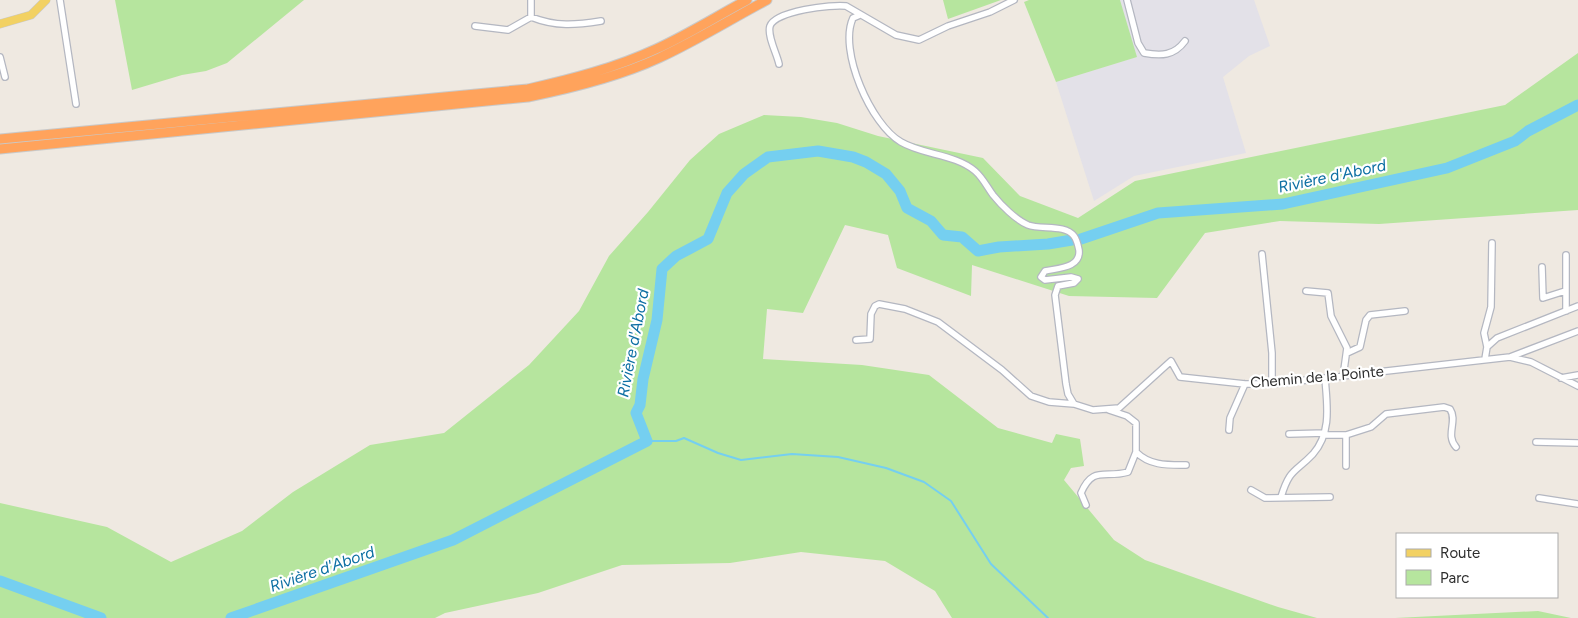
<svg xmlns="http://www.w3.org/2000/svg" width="1578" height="618" font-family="Figtree,sans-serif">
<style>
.industrial{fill:#e3e1e8}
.green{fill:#b6e59e}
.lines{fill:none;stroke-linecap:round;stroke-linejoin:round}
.stream{stroke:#75cff0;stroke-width:2}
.river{stroke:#75cff0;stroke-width:11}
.minor-casing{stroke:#b4b7c1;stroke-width:8}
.major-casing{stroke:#c9c9c9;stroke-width:9}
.highway-casing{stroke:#c9c9c9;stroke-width:11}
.minor{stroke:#fff;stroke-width:5.5}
.major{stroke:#f2d163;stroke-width:8}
.highway{stroke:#ffa35c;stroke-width:9}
.labels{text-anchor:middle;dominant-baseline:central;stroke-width:4.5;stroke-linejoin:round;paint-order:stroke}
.street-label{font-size:15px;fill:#2e2e2e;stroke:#fff}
.water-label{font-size:16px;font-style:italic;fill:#0d6fa3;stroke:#fff}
</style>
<rect width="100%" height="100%" fill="#efe9e1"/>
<path class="industrial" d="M1120,0H1254L1270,46L1249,56L1223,77L1246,153L1134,176L1094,201L1056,82L1136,57Z"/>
<path class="green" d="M115,0H304L227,63L206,71L182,75L132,90Z
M943,0H1001L948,19Z
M1029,0H1120L1137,57L1056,82L1024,2Z
M1578,53V210L1379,224L1280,221L1205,233L1157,298L1069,296L972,265L971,296L897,268L888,235L845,225L803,313L767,309L763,359L862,365L929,375L998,428L1052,443L1056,434L1080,439L1084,466L1071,468L1064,480L1114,540L1145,560L1278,607L1317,618H952L935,591L885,561L801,552L730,563L622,565L538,593L445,613L435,618H0V503L107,527L171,562L242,531L293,492L370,445L444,433L529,365L579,311L609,256L648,212L690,160L719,134L764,115L801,117L837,123L878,136L983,158L1020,196L1078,218L1135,181L1505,105Z
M1538,611L1571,618H1395Z"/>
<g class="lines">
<path class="stream" d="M647,441H676L684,438L718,453L741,460L792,454L838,457L886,468L924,482L951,501L991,564L1048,618"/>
<path class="river" d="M1081,239L1158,213L1283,204L1447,168L1515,141L1528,131L1578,105
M0,581L101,618
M231,618L453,540L647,441L636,413L640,405L643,379L657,320L662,269L676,256L708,239L727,193L744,174L768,157L818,151L853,157L866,162L886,174L900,191L907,208L931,221L943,235L962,237L978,251L999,247L1048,244L1072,240"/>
<defs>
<path id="minor" d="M60,0L76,104
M1127,0L1138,43L1144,53C1161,56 1174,56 1185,41
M860,15L853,18C838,50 871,125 901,142C923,155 955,154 975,171C983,178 987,187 993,195C1001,205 1016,220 1028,225C1041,230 1065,224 1074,236C1077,240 1078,245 1079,250C1081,268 1058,268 1045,271L1041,277L1045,280L1071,277L1078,279L1074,283L1058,286L1055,295L1066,384L1068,394L1074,404L1093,410L1119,408L1171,361L1180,377L1245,384H1272L1510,357L1531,362L1578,386
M531,17V0
M475,26L508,30L531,17C556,27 576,25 601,21
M0,57L5,77
M779,64C777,54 767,36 770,26C775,11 832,4 846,6L896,35L919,40L948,26L990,12L1014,0
M1262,254L1272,353V384
M1566,255V311
M1542,267L1543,298L1565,291
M1306,291L1328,293L1331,316L1347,348L1343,377
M856,340L870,339L871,314L875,306L879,304L905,309L938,322L1002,370L1031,396L1049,402L1074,404
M1487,347L1484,333L1491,307L1492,243
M1347,353L1360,347L1366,320L1370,315L1405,311
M1510,357L1578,331
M1485,359L1487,347L1497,338L1578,306
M1561,378L1578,375
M1109,410L1127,416L1136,423V452C1150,466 1168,465 1186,465
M1229,430L1230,418L1245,384
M1289,434L1325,433
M1324,435H1346V466
M1346,435L1371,427L1386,414L1444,407L1450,409C1458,421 1445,435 1456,447
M1536,442L1578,443
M1251,490L1265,498L1330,497
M1281,497C1290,468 1295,473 1313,454C1332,432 1327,405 1325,378
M1539,498L1578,504
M1086,505L1081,493C1093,465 1105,479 1128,472L1136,452"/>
<path id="major" d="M0,24L31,15L46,0"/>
<path id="highway" d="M0,139L528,89C572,79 615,68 656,49C687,35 717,16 747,0
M0,149L528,97C573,88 618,77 659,58C696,41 731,19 767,0"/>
</defs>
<use href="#minor" class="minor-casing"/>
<use href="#major" class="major-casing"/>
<use href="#highway" class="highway-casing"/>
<use href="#minor" class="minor"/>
<use href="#major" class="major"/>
<use href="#highway" class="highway"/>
</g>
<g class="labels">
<g class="street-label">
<text transform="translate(1317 377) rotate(-5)">Chemin de la Pointe</text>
</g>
<g class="water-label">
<text transform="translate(1332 176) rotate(-12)">Rivière d'Abord</text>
<text transform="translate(633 343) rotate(-79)">Rivière d'Abord</text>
<text transform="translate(322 569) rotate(-19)">Rivière d'Abord</text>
</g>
</g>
<rect x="1396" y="533" width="162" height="65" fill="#ffffff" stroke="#ababab"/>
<rect x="1406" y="549" width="25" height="8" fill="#f2d163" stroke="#ababab"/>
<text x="1440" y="558" font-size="15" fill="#2e2e2e">Route</text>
<rect x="1406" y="570" width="25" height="15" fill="#b6e59e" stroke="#ababab"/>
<text x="1440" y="583" font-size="15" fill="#2e2e2e">Parc</text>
</svg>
